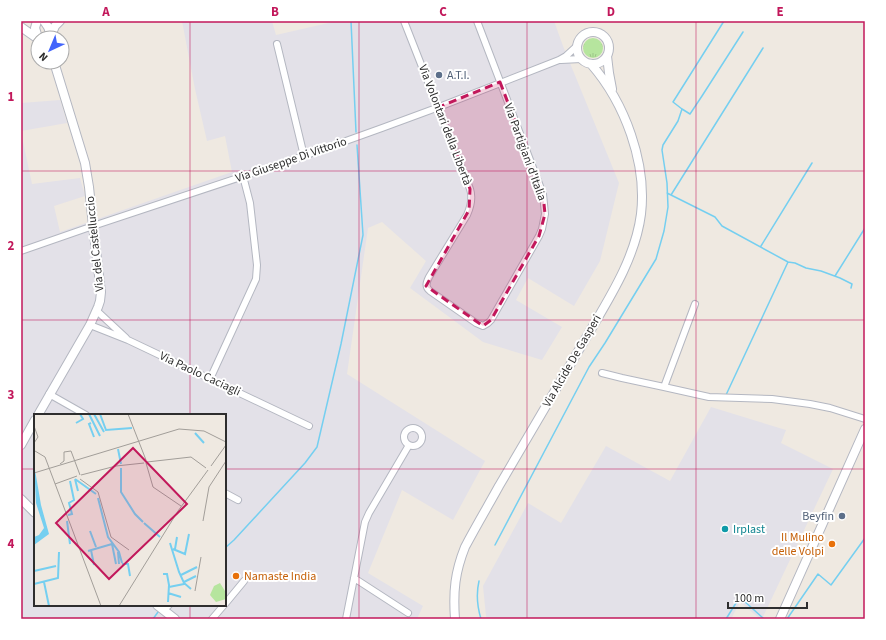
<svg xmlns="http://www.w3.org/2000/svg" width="886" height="640" font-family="'Source Sans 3',sans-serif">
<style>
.industrial{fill:#e3e1e8;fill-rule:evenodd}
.grass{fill:url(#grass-tufts)}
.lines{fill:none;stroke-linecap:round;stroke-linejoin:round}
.stream{stroke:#75cff0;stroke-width:1.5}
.street-casing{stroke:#b4b7c1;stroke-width:8}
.secondary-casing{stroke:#b4b7c1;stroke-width:10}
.street{stroke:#fff;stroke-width:6}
.secondary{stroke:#fff;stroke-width:8}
.marked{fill:#c2185b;fill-opacity:0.2;stroke:#c2185b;stroke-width:3;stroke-dasharray:8 5;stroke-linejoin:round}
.grid{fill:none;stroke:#c2185b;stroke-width:1;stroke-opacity:0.55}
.service-dot{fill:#5c6f8a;stroke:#fff;stroke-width:1.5}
.culture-dot{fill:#0f9aa8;stroke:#fff;stroke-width:1.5}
.food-dot{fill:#e8710a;stroke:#fff;stroke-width:1.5}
.labels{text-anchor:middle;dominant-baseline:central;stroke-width:4;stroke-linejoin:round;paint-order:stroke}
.service-label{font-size:12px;fill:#4e5e75;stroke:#fff;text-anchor:start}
.street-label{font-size:12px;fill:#2e2e2e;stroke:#fff}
.culture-label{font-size:12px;fill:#0d838f;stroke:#fff;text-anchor:start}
.food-label{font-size:12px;fill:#c56008;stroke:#fff;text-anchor:end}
.inset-river{fill:none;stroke:#75cff0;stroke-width:2}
.inset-road{fill:none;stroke:#a29e99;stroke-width:1}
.view{fill:#c2185b;fill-opacity:0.15;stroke:#c2185b;stroke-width:2}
.inset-edge{fill:none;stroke:#2e2e2e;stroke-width:2}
.neatline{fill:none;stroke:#c2185b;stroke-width:1.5}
.grid-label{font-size:13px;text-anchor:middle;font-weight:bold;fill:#c2185b}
</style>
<defs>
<pattern id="grass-tufts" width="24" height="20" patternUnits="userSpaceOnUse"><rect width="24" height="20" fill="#b6e59e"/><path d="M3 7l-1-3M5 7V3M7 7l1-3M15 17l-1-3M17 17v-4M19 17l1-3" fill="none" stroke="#9dc588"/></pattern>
</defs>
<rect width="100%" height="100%" fill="#efe9e1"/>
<path class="industrial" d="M182,21H272L276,35L337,21H554L563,46L619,183L600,261L574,306L528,278L516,300L562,327L542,360L483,342L410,288L426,261L382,222L368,228L347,374L485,461L453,520L402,490L368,573L423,606L417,619H21V132L32,184L80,178L85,196L54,206L60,232L232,172L225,136L207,141L195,89ZM35,415H225V605H35Z
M60,100L67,123L21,131V103Z
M711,407L786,430L781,443L833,469L762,619H760L740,602L731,619H487L486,616L483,586L528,503L561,523L606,446L670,481Z"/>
<path class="grass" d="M583 48a10 10 0 1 1 20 0a10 10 0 1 1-20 0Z"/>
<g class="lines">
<path class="stream" d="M351,21L356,132
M724,21L673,102L682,109L690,114L702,96L743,32
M667,193L715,217L722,226L788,262L795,263L806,268L821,271L840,278L852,284L851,288
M671,195L763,48
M761,246L812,163
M835,276L865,228
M726,395L788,262
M495,545L589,367L605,343L656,259L664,231L668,207L667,183L662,150L663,145L678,121L682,109
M225,548L234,540L305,463L317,447L341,344L363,235L357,145
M479,581C476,594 477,606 481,619
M153,619L158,612
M726,619L736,603L741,600H743L764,619
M787,619L818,574L831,585L865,538"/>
<defs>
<path id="street" d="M404,21L470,189C473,198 471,206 467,215L429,277C426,283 425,287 430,291L476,323L483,326L488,323L491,320L539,236L542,229L545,214L543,194L477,21
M277,44L304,156
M561,60L581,59
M21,251L93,226L304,156L382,128L439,107L559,60L566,56L578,45
M695,304L664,387L709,397L772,399L810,404L830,408L865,419
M97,311L126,338
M90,325L128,340L309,426
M602,373L622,378L664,387
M210,379L256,279L257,265L250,203L243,176
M49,394L86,415
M404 437a9 9 0 1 1 18 0a9 9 0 1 1-18 0Z
M225,493L238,500
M354,578L408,613
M225,604L244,581
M164,610L169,605
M212,619L224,605
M346,619L365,522L369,513L409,445"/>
<path id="secondary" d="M37,21L35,28L38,38
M44,21L48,27L52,38
M21,27L38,39
M577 48a16 16 0 1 1 32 0a16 16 0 1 1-32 0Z
M51,36L55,26L60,21
M607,56L609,73L612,89
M38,415L90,325L98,307L100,301L101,292L93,226L89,187L85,163L54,62
M21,445L35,420
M21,499L35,513
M157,605L175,619
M455,619C453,591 455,572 465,547C476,526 488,506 499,486C527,438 555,391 583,343C606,303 635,261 641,214C647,163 625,103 591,64
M780,619L865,429"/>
</defs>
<use href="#street" class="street-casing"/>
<use href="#secondary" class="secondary-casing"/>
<use href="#street" class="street"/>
<use href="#secondary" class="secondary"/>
</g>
<path class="marked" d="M500,82L543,194L545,214L539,236L491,320L483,326L426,286L469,210L470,189L439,107Z"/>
<path class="grid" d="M190,21V415M359,21V619M527,21V619M696,21V619M21,171H865M21,320H865M21,469H35M225,469H865M190,605V619"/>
<g class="service-dot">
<circle cx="439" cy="75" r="4"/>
<circle cx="842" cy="516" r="4"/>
</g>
<circle class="culture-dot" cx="725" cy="529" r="4"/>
<g class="food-dot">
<circle cx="832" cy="544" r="4"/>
<circle cx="236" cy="576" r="4"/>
</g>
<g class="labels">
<g class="service-label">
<text x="447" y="75">A.T.I.</text>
<text x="834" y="516" text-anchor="end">Beyfin</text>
</g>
<g class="street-label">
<text transform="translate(445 125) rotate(69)">Via Volontari della Libertà</text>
<text transform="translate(525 152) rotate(70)">Via Partigiani d'Italia</text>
<text transform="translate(291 160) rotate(-19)">Via Giuseppe Di Vittorio</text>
<text transform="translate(95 244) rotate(-96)">Via del Castelluccio</text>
<text transform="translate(572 361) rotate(-60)">Via Alcide De Gasperi</text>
<text transform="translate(200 374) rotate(25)">Via Paolo Caciagli</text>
</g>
<g class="culture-label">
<text x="733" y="529">Irplast</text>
</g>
<g class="food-label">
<text x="824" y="537">Il Mulino<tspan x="824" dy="14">delle Volpi</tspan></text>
<text x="244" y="576" text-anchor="start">Namaste India</text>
</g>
</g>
<g transform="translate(34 414)">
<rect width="192" height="192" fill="#efe9e1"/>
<path d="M186,169L191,177L192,185L182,188L176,181L180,172Z" fill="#b6e59e"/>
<path d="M0,50L7,91L15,120L0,131V123L5,121L10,114L2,89Z" fill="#75cff0"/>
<path class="inset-river" d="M55,0L66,22M60,0L70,18M66,0L72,16L98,14M42,9L49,5L46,0M57,9L55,10L60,23M161,19L170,29M84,35L87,50M87,54V78L101,100L109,108M41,65L62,80M41,65L44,77M64,84L74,123L85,138L88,149M34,101L38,100L35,89L40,86L36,67M33,107L36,130M110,109L126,123M56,117L62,133M136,129L145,158L150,169L157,175M78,130L82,150M139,135L151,140L155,120M141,135L143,123M57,136L60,151M54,137L78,130M84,138L85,150M88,150H94L96,162M0,157L22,152M129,160H133L135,171L134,188M147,161L163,153M10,168L15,192M150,168L162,162M0,170L24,164L25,138M135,173L150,170M134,179L147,183"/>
<path class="inset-road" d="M94,0L112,46M0,12L4,23L0,29M1,37L11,43L67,192M113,48L157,43L172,54M112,49L119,73L147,92M26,50L30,47V38L37,37L46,61M177,52L192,31M0,59L145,15L170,17L192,28M47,61L82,52L110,49M46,65L64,78L77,123L95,136M21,70L43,62M169,107L175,73L192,47M161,177L167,143M85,192L144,97L174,56"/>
<path class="view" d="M99,34L153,90L75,165L22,109Z"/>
<rect width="192" height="192" class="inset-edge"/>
</g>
<rect width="886" height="640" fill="none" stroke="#ffffff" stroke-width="44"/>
<g transform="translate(50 50) rotate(224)"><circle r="19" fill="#ffffff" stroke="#ababab"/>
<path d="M0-3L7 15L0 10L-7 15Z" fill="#4264fb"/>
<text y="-6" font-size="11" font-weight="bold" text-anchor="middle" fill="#2e2e2e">N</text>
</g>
<path d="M728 602v6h79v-6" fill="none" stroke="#2e2e2e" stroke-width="2"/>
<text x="734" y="602" font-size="12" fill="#2e2e2e" stroke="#ffffff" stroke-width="3" paint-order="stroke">100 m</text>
<rect x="22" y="22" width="842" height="596" class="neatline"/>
<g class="grid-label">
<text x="106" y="16">A</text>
<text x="275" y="16">B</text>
<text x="443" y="16">C</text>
<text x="611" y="16">D</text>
<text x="780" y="16">E</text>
<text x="11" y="101">1</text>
<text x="11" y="250">2</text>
<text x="11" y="399">3</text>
<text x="11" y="548">4</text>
</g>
</svg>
